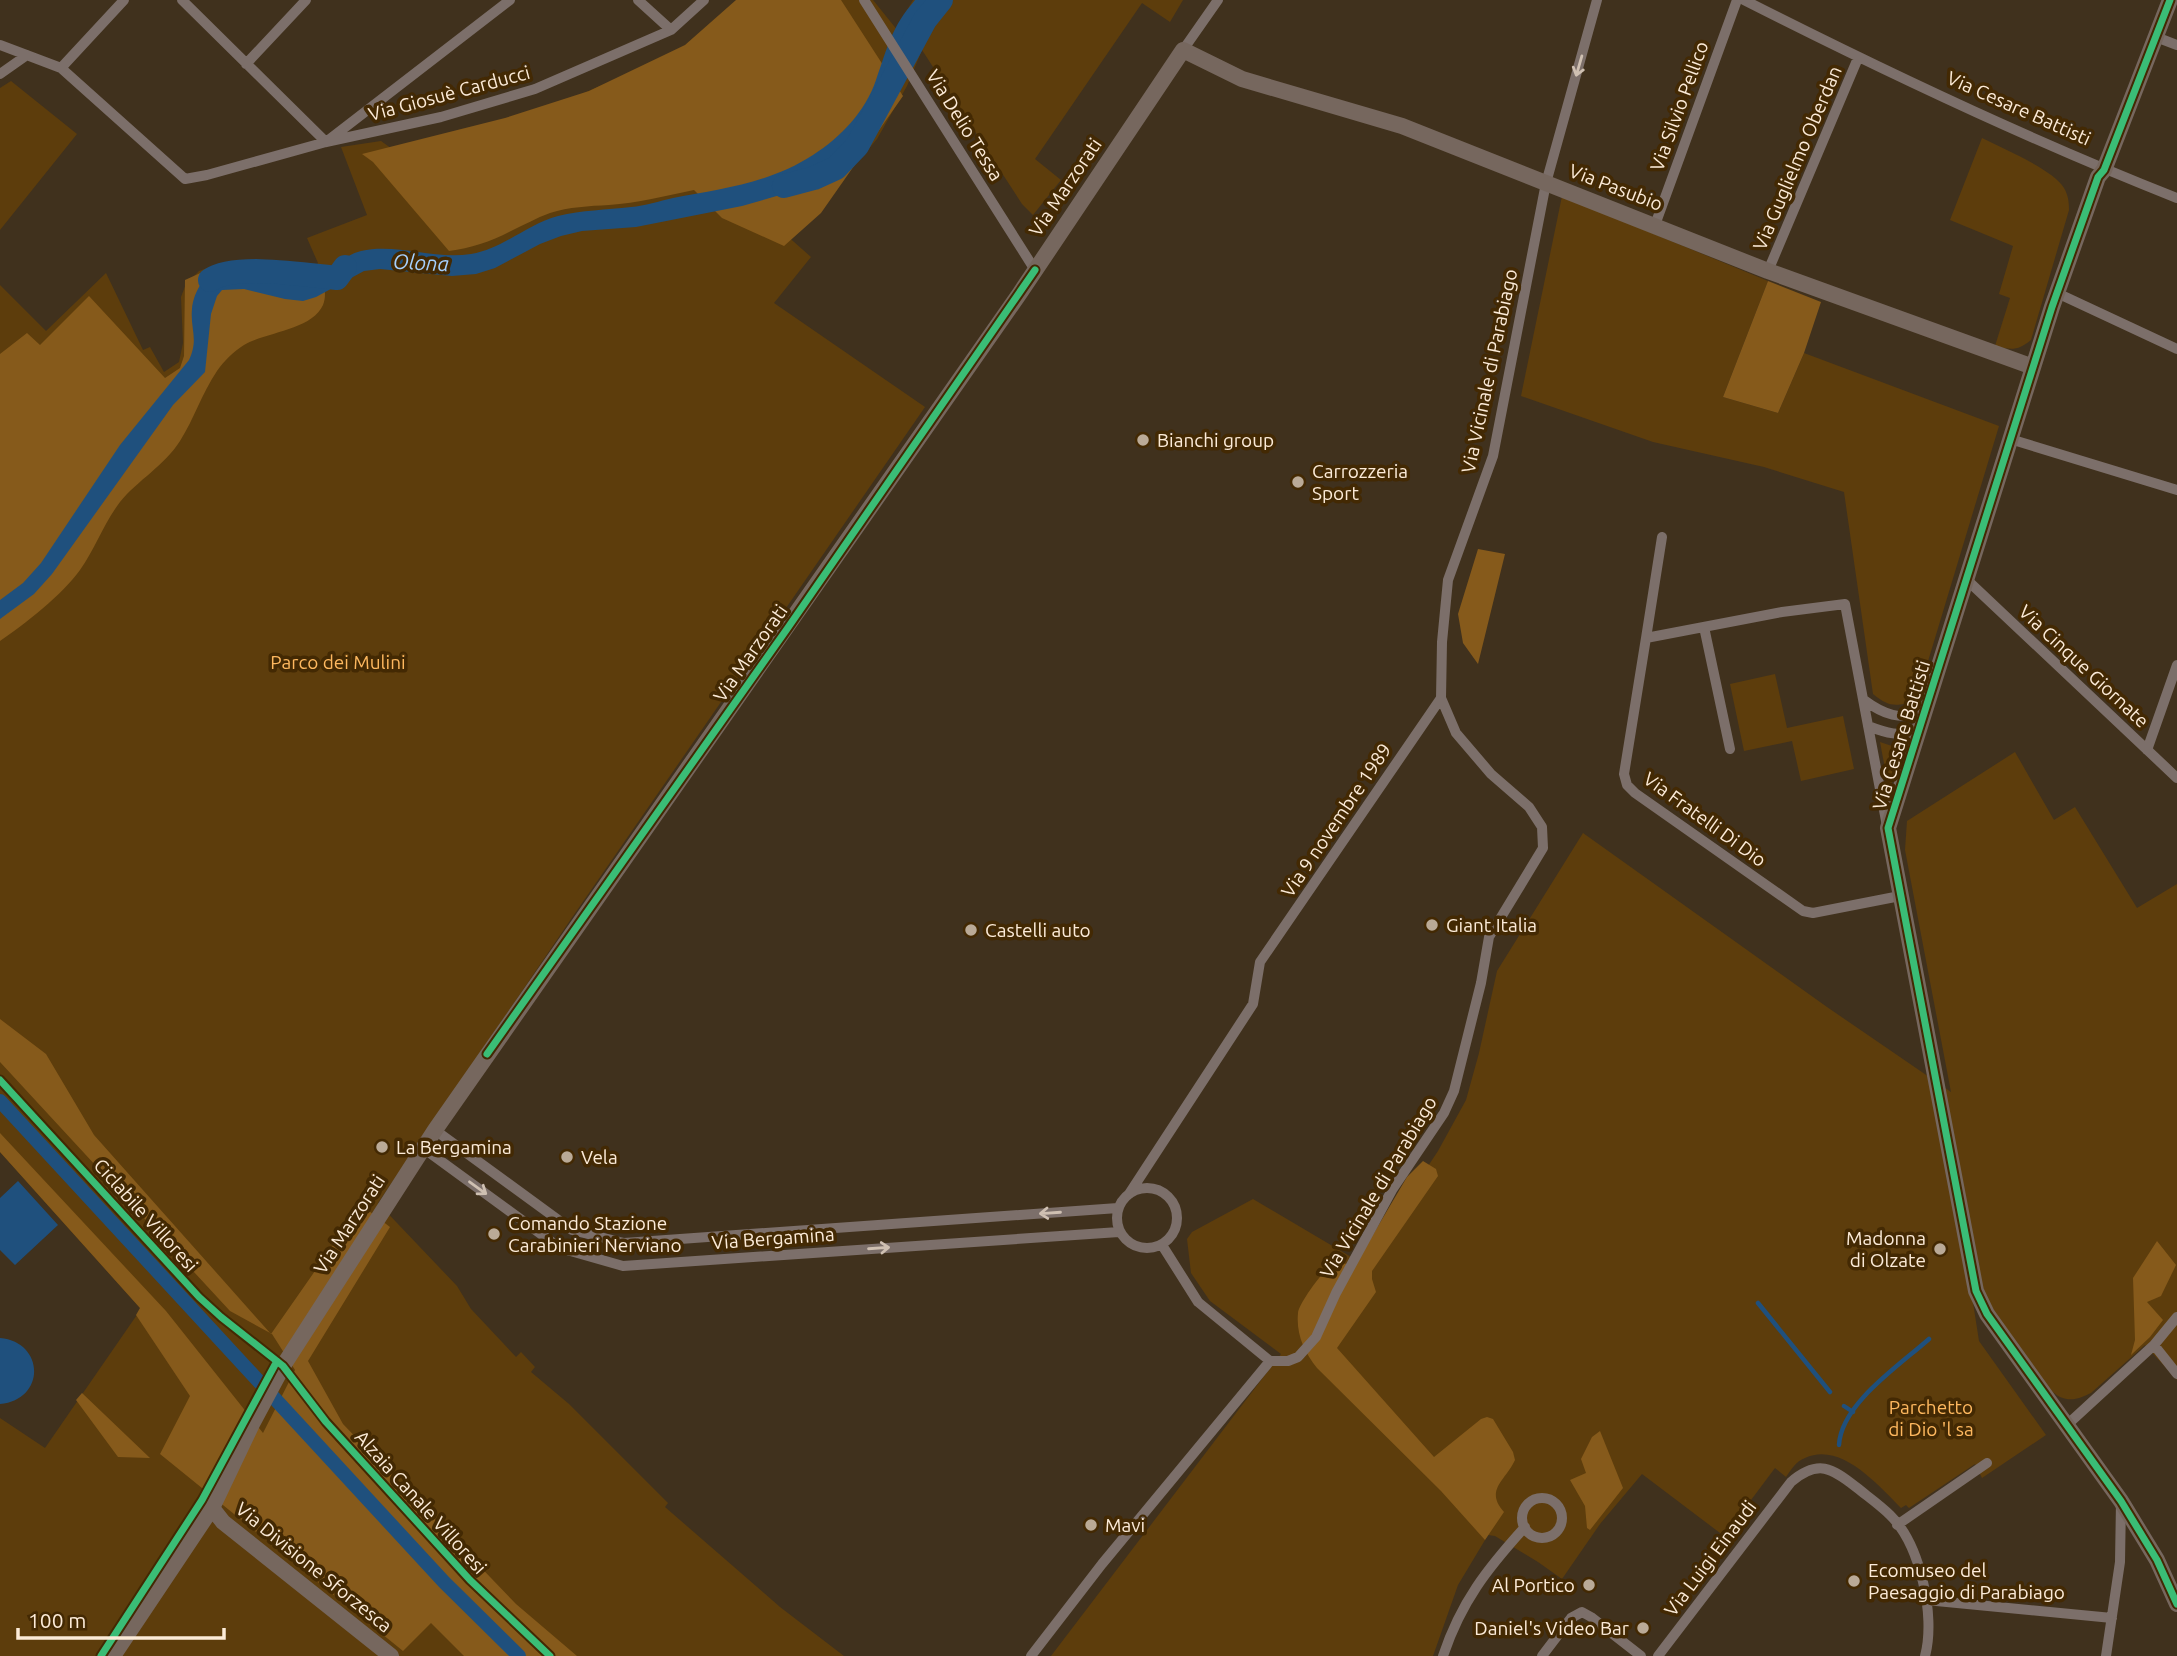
<svg xmlns="http://www.w3.org/2000/svg" width="2177" height="1656" font-family="Ubuntu,sans-serif">
<style>
.green{fill:#5d3d0c}
.forest{fill:#865a1b}
.water{fill:#1f507d}
.lines{fill:none;stroke-linecap:round;stroke-linejoin:round}
.stream{stroke:#1f507d;stroke-width:4.5}
.canal{stroke:#1f507d;stroke-width:14}
.river{stroke:#1f507d;stroke-width:24}
.street{stroke:#7c6f6a;stroke-width:10}
.secondary{stroke:#76675e;stroke-width:16}
.cycleway-casing{stroke:#432903;stroke-width:11}
.cycleway{stroke:#3abd76;stroke-width:7}
.oneway{stroke:#cfc0b2}
.poi-dot{fill:#baaa97;stroke:#432903;stroke-width:2.5}
.labels{text-anchor:middle;dominant-baseline:central;stroke-width:7;stroke-linejoin:round;paint-order:stroke}
.street-label{font-size:19px;fill:#fcebd8;stroke:#432903}
.poi-label{font-size:19px;fill:#fcebd8;stroke:#432903;text-anchor:start}
.park-label{font-size:19px;fill:#feb85f;stroke:#432903}
.water-label{font-size:21px;font-style:italic;fill:#a5d0fe;stroke:#432903}
</style>
<rect width="100%" height="100%" fill="#40311d"/>
<path class="green" d="M747,0H873L898,31L900,22L913,0H943L942,2L945,0H1183L1170,22L1142,3L1035,159L1061,180L1033,215L1022,204L922,50L907,86L877,139L866,152L846,174L767,218L811,257L774,303L925,407L571,919L378,1203L457,1286L471,1309L516,1357L521,1352L535,1367L531,1372L569,1404L668,1503L665,1507L780,1607L844,1656H0V1418L45,1448L141,1309L0,1152V285L46,331L106,273L143,350L150,347L164,372L179,362L183,343L181,297L186,284L199,271L210,267L236,262L305,274L313,271L318,263L307,238L367,215L341,147L381,141L395,151L497,125L577,96L692,46Z
M11,81L77,134L0,230V88Z
M1982,138C2002,148 2054,170 2064,188C2068,195 2069,201 2069,210L2031,340C2018,351 2011,350 1995,346L2010,298L1999,294L2013,246L1950,220Z
M1562,196L1768,281L1723,397L1778,413L1804,353L1999,426L1916,701C1896,706 1890,708 1873,694L1844,492L1764,467L1653,442L1521,396Z
M1775,674L1787,728L1843,716L1854,769L1801,781L1792,741L1744,751L1730,684Z
M1880,742L1892,746L1906,745L1889,790Z
M2015,752L2054,820L2075,807L2137,908L2177,884V1380L2145,1345L2091,1393C2080,1398 2072,1402 2060,1397C2037,1385 1995,1318 1985,1293C1972,1264 1966,1230 1957,1200L1979,1341L2046,1435L1982,1478L1975,1464L1909,1508L1906,1505L1901,1508C1879,1486 1841,1441 1805,1458C1796,1461 1791,1470 1786,1477L1775,1468L1724,1536L1642,1474L1600,1524L1562,1579L1538,1562L1495,1536L1488,1535L1458,1585L1433,1656H1051L1281,1354L1210,1301L1191,1273L1187,1239L1192,1232L1253,1199L1363,1264L1438,1151L1466,1100L1479,1053L1497,971L1583,833L1827,1007L1951,1092L1905,850L1907,821Z"/>
<path class="forest" d="M736,0H841L903,96L821,213L784,246L722,218L694,190C666,196 637,203 609,205C589,206 569,207 550,213C536,218 524,225 511,231C491,242 471,248 449,251L373,162L362,154L505,118L589,91L685,45Z
M253,261L322,274C324,284 327,295 323,305C312,330 266,332 244,345C234,351 224,361 217,371C202,393 194,419 180,441C164,466 138,480 120,502C104,523 95,549 80,570C63,594 24,625 0,641V354L27,333L40,345L89,296L165,378L180,368L184,356L185,280L220,264Z
M1768,281L1821,302L1804,353L1778,413L1723,397Z
M1478,549L1505,554L1478,664L1463,643L1458,614Z
M0,1019L46,1054L94,1135L271,1334L361,1205L390,1227L308,1361L343,1424L516,1604L577,1656H464L431,1623L403,1651L160,1454L190,1396L136,1315L140,1308L0,1152V1133L166,1311L263,1433L295,1370L272,1334L230,1311L0,1062Z
M1423,1161L1436,1169L1438,1176L1372,1271V1279L1376,1292L1337,1348L1434,1457L1481,1419L1487,1417L1493,1419L1513,1452L1515,1460C1506,1480 1484,1490 1504,1512L1485,1540L1441,1491L1317,1368C1304,1352 1296,1334 1298,1313C1299,1303 1324,1269 1333,1264C1339,1262 1348,1264 1355,1265L1407,1177Z
M2157,1241L2176,1265L2161,1296L2147,1302L2163,1320L2150,1337L2131,1355L2135,1340L2133,1278Z
M82,1393L150,1458L118,1457L76,1400Z
M1600,1431L1623,1488L1590,1530L1587,1528L1585,1506L1570,1480L1586,1473L1581,1459L1592,1437Z"/>
<path class="water" d="M915,0H942L917,30L905,47L892,87L877,115L863,135L844,158L824,173L780,195L742,206L636,227L582,231L561,236L540,244L495,268L476,274L452,276L380,269L364,271L316,297L303,301L285,299L244,289L222,290L217,296L211,314L205,372L173,405L52,574L34,594L0,619V600L23,583L41,563L120,445L189,360C199,339 190,329 192,309C193,296 201,279 212,273C239,259 276,287 305,281C327,277 340,256 361,251C397,243 434,260 471,254C503,249 527,224 558,216C582,210 606,210 631,207C645,206 659,201 673,198C721,189 770,183 813,155C841,137 865,112 876,80C888,46 891,28 915,0Z
M18,1181L58,1225L15,1265L0,1250V1198Z
M0,1338C45,1342 46,1400 0,1404Z"/>
<g class="lines">
<path class="stream" d="M1758,1303L1830,1392
M1844,1406L1853,1412
M1839,1445C1841,1404 1900,1365 1929,1339"/>
<path class="canal" d="M0,1101L444,1582L519,1656"/>
<path class="river" d="M784,186L814,178L836,168L857,146L925,20L941,0
M210,280C235,263 307,275 337,278L345,267"/>
<path class="street" d="M182,0L326,142L510,0
M638,0L671,30
M864,0L1035,270
M1744,0C1886,72 2029,140 2177,198
M2156,37L2177,45
M0,45L61,68L185,179L207,175L326,142L441,117L535,89L671,30L704,0
M1183,50L1218,0
M246,64L306,0
M61,68L124,0
M0,74L27,55
M1655,225L1737,0
M1768,271L1858,58
M2057,293L2177,349
M2010,439L2177,490
M1662,537L1646,638L1782,612L1845,604L1887,826
M1966,579L2177,778
M1704,627L1730,749
M1646,638L1624,774L1627,785L1635,793L1803,911L1813,913L1900,896
M1864,700C1884,715 1900,720 1924,713
M1868,726C1886,733 1900,737 1919,731
M2147,750L2177,665
M435,1130L572,1230L624,1243L1118,1208
M423,1148L560,1248L623,1266L1119,1232
M1117 1218a30 30 0 1 1 60 0a30 30 0 1 1-60 0Z
M1129,1194L1253,1004L1260,962L1441,698
M2154,1345L2177,1374
M1270,1361H1288L1298,1357L1316,1337L1336,1293L1392,1190L1444,1113L1454,1091L1481,983L1489,937L1543,848L1542,827L1529,807L1491,774L1456,733L1441,698L1442,642L1448,580L1493,456L1546,183L1597,0
M2068,1424L2154,1345L2177,1317
M1522 1518a20 20 0 1 1 40 0a20 20 0 1 1-40 0Z
M1897,1525L1987,1463
M1926,1600L2112,1618
M1031,1656L1102,1564L1270,1361L1198,1302L1162,1245
M1443,1656C1461,1602 1487,1569 1525,1527
M1542,1656L1571,1618L1582,1612L1591,1617L1641,1656
M1658,1656L1791,1482C1818,1459 1832,1468 1856,1487C1867,1496 1880,1505 1890,1515C1920,1544 1936,1616 1925,1656
M2106,1656L2120,1562L2121,1502"/>
<path class="secondary" d="M2170,0L2104,170L2098,177L2052,307L1888,828L1976,1291L1987,1314L2121,1501L2157,1560L2177,1604
M212,1508L223,1522L391,1656
M113,1656L212,1508L252,1424L283,1366L435,1130L1020,293L1183,50L1242,79L1402,126L1768,271L2033,367"/>
<defs>
<path id="cycleway" d="M2170,0L2104,170L2098,177L2052,307L1888,828L1976,1291L1987,1314L2121,1501L2157,1560L2177,1604
M487,1054L787,629L1035,270
M0,1080L199,1297L221,1317L283,1366L326,1422L470,1580L550,1656
M101,1656L202,1500L277,1361"/>
</defs>
<use href="#cycleway" class="cycleway-casing"/>
<use href="#cycleway" class="cycleway"/>
</g>
<defs><path id="oneway-shaft" d="M-6 0H5M1.5-3L5.5 0L1.5 3" fill="none" stroke-width="1.6" stroke-linecap="round" stroke-linejoin="round" transform="scale(1.75)"/></defs>
<g class="oneway">
<use href="#oneway-shaft" transform="translate(1579 66) rotate(106)"/>
<use href="#oneway-shaft" transform="translate(478 1188) rotate(36)"/>
<use href="#oneway-shaft" transform="translate(1050 1213) rotate(176)"/>
<use href="#oneway-shaft" transform="translate(879 1248) rotate(-4)"/>
</g>
<g class="poi-dot">
<circle cx="1143" cy="440" r="7"/>
<circle cx="1298" cy="482" r="7"/>
<circle cx="1432" cy="925" r="7"/>
<circle cx="971" cy="930" r="7"/>
<circle cx="382" cy="1147" r="7"/>
<circle cx="567" cy="1157" r="7"/>
<circle cx="494" cy="1234" r="7"/>
<circle cx="1940" cy="1249" r="7"/>
<circle cx="1091" cy="1525" r="7"/>
<circle cx="1854" cy="1581" r="7"/>
<circle cx="1589" cy="1585" r="7"/>
<circle cx="1643" cy="1628" r="7"/>
</g>
<g class="labels">
<g class="street-label">
<text transform="translate(449 93) rotate(-15)">Via Giosuè Carducci</text>
<text transform="translate(1679 106) rotate(-70)">Via Silvio Pellico</text>
<text transform="translate(2019 108) rotate(24)">Via Cesare Battisti</text>
<text transform="translate(965 125) rotate(58)">Via Delio Tessa</text>
<text transform="translate(1797 158) rotate(-67)">Via Guglielmo Oberdan</text>
<text transform="translate(1065 187) rotate(-56)">Via Marzorati</text>
<text transform="translate(1616 187) rotate(21)">Via Pasubio</text>
<text transform="translate(1489 371) rotate(-78)">Via Vicinale di Parabiago</text>
<text transform="translate(750 653) rotate(-55)">Via Marzorati</text>
<text transform="translate(2084 666) rotate(43)">Via Cinque Giornate</text>
<text transform="translate(1901 735) rotate(-73)">Via Cesare Battisti</text>
<text transform="translate(1705 819) rotate(36)">Via Fratelli Di Dio</text>
<text transform="translate(1336 820) rotate(-56)">Via 9 novembre 1989</text>
<text transform="translate(1378 1187) rotate(-59)">Via Vicinale di Parabiago</text>
<text transform="translate(146 1215) rotate(48)">Ciclabile Villoresi</text>
<text transform="translate(349 1224) rotate(-57)">Via Marzorati</text>
<text transform="translate(773 1238) rotate(-4)">Via Bergamina</text>
<text transform="translate(421 1502) rotate(48)">Alzaia Canale Villoresi</text>
<text transform="translate(1710 1558) rotate(-53)">Via Luigi Einaudi</text>
<text transform="translate(314 1567) rotate(39)">Via Divisione Sforzesca</text>
</g>
<g class="poi-label">
<text x="1157" y="440">Bianchi group</text>
<text x="1312" y="471">Carrozzeria<tspan x="1312" dy="22">Sport</tspan></text>
<text x="1446" y="925">Giant Italia</text>
<text x="985" y="930">Castelli auto</text>
<text x="396" y="1147">La Bergamina</text>
<text x="581" y="1157">Vela</text>
<text x="508" y="1223">Comando Stazione<tspan x="508" dy="22">Carabinieri Nerviano</tspan></text>
<text x="1926" y="1238" text-anchor="end">Madonna<tspan x="1926" dy="22">di Olzate</tspan></text>
<text x="1105" y="1525">Mavi</text>
<text x="1868" y="1570">Ecomuseo del<tspan x="1868" dy="22">Paesaggio di Parabiago</tspan></text>
<text x="1575" y="1585" text-anchor="end">Al Portico</text>
<text x="1629" y="1628" text-anchor="end">Daniel's Video Bar</text>
</g>
<g class="park-label">
<text x="338" y="662">Parco dei Mulini</text>
<text x="1931" y="1407">Parchetto<tspan x="1931" dy="22">di Dio 'l sa</tspan></text>
</g>
<g class="water-label">
<text transform="translate(421 262) rotate(3)">Olona</text>
</g>
</g>
<path d="M18 1628v10h206v-10" fill="none" stroke="#fcebd8" stroke-width="3.5"/>
<text x="28" y="1628" font-size="21" fill="#fcebd8" stroke="#432903" stroke-width="5" paint-order="stroke">100 m</text>
</svg>
